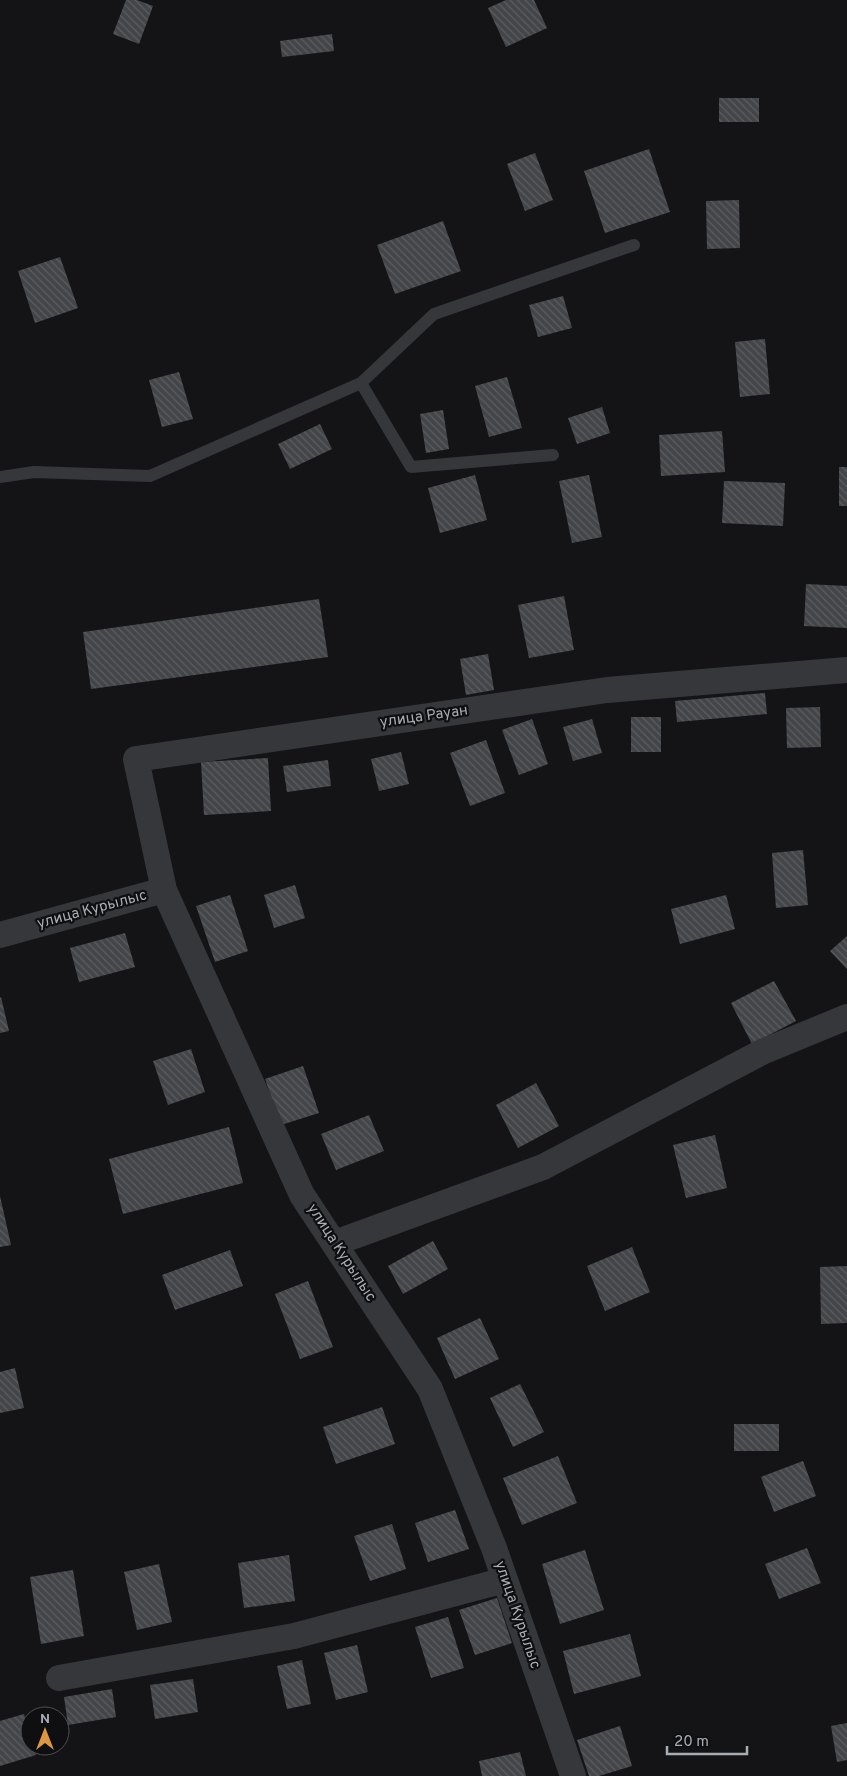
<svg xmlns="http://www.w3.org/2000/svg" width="847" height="1776" font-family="Overpass,sans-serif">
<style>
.building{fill:url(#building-back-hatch)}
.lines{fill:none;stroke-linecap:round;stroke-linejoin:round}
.lane{stroke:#36373a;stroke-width:12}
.street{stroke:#36373a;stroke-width:26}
.labels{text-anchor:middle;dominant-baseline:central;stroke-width:4.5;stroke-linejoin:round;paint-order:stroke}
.street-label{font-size:15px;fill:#a8adb4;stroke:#0f0f11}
</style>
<defs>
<pattern id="building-back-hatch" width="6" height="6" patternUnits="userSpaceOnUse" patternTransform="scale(1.25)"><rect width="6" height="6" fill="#434548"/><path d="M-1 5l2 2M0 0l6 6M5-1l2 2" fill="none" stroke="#5b5d60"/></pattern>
</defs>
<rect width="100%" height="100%" fill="#141416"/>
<path class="building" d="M126,0H137L153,6L139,44L113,34Z
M506,0H534L547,28L506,47L488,8Z
M332,34L334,51L282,57L280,41Z
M719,98H759V122H719Z
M649,149L670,212L605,233L584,171Z
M535,153L553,200L525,211L507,164Z
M739,200L740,248L707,249L706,201Z
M443,221L461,271L395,294L377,245Z
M60,257L78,308L35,323L18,271Z
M563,296L572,328L538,337L529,305Z
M765,339L770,394L740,397L735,342Z
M179,372L193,419L162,427L149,380Z
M507,377L522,428L489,437L475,386Z
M602,407L610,433L577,444L568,418Z
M443,410L449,449L426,453L420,414Z
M320,424L332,449L290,469L278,444Z
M722,431L725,472L661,476L659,435Z
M839,467H847V506H839Z
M475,475L487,520L440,533L428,488Z
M589,475L602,537L572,543L559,481Z
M724,481L785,483L783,526L722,523Z
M806,584L847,586V628L804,626Z
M564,596L574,650L529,658L518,605Z
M319,599L328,657L91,689L83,632Z
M488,654L494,690L466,695L460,659Z
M765,693L767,714L677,722L675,701Z
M820,707L821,747L787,748L786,708Z
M631,717H661V752H631Z
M532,719L548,764L519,775L502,730Z
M592,719L602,753L573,761L563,727Z
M486,740L505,793L470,806L450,753Z
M401,752L409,784L379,791L371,759Z
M268,758L271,811L204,815L201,762Z
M328,760L331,786L287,792L283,766Z
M803,850L808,905L776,908L772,853Z
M295,885L305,918L274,928L264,895Z
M230,895L248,951L215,962L196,906Z
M726,895L735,929L680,944L671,909Z
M125,933L135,967L79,982L70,948Z
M847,936V969L830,951Z
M774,981L796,1021L752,1044L731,1003Z
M1,997L9,1031L0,1033V998Z
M191,1049L205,1092L168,1105L153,1061Z
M303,1066L319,1113L281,1125L265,1079Z
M536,1083L559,1126L518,1148L496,1105Z
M369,1115L384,1151L336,1170L321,1134Z
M229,1127L243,1183L123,1214L109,1159Z
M715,1135L727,1188L686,1198L673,1145Z
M0,1196L11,1245L0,1247Z
M433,1241L448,1269L403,1294L388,1266Z
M632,1247L650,1292L605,1311L587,1266Z
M230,1250L243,1286L175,1310L162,1275Z
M847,1266V1323L821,1324L820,1267Z
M308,1281L333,1347L300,1359L275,1294Z
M480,1318L499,1359L455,1379L437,1338Z
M15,1368L24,1408L0,1413V1372Z
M520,1384L544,1432L513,1447L490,1398Z
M382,1407L395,1444L336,1464L323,1427Z
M734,1424H779V1451H734Z
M558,1456L577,1503L522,1525L503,1478Z
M803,1461L816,1496L774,1512L761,1477Z
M455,1510L469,1549L428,1562L415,1523Z
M392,1524L406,1569L370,1581L354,1536Z
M807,1548L821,1583L779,1599L765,1564Z
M585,1550L604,1610L560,1624L542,1564Z
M289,1555L295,1601L244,1608L238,1563Z
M159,1564L172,1622L137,1630L124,1572Z
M73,1570L84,1636L41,1644L30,1577Z
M497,1598L512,1643L475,1655L459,1610Z
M448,1617L464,1668L431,1678L415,1627Z
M630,1634L641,1676L574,1694L563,1651Z
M357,1645L368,1692L336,1700L324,1653Z
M302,1660L311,1704L287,1709L277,1666Z
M193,1679L198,1712L155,1719L150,1685Z
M112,1689L116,1717L68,1725L64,1697Z
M24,1714L30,1735V1746H33L36,1755L0,1766V1721Z
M847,1723V1760L837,1762L831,1726Z
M620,1726L632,1766L599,1776H589L577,1740Z
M520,1752L526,1776H482L479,1761Z"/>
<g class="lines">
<path class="lane" d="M361,383L411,467L553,455
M0,477L34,472L150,476L361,383L434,314L634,245"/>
<path class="street" d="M164,890L136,759L607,690L847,670
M0,935L164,890L302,1195L430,1389L494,1548L573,1776
M335,1243L543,1167L762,1052L847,1017
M59,1678L294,1636L505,1580"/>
</g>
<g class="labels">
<g class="street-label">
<text transform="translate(424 717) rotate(-8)">улица Рауан</text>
<text transform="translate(92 910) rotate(-15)">улица Курылыс</text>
<text transform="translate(341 1253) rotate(57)">улица Курылыс</text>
<text transform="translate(517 1615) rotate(71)">улица Курылыс</text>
</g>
</g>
<g transform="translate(45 1731)"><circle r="24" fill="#0f0f11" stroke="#4c4e52"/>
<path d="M0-4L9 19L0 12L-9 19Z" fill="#db9746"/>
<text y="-8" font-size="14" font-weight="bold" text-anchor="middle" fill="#a8adb4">N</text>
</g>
<path d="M667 1746v8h80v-8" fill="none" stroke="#a8adb4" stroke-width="2.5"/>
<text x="674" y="1746" font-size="15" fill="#a8adb4" stroke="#0f0f11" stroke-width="4" paint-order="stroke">20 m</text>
</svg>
